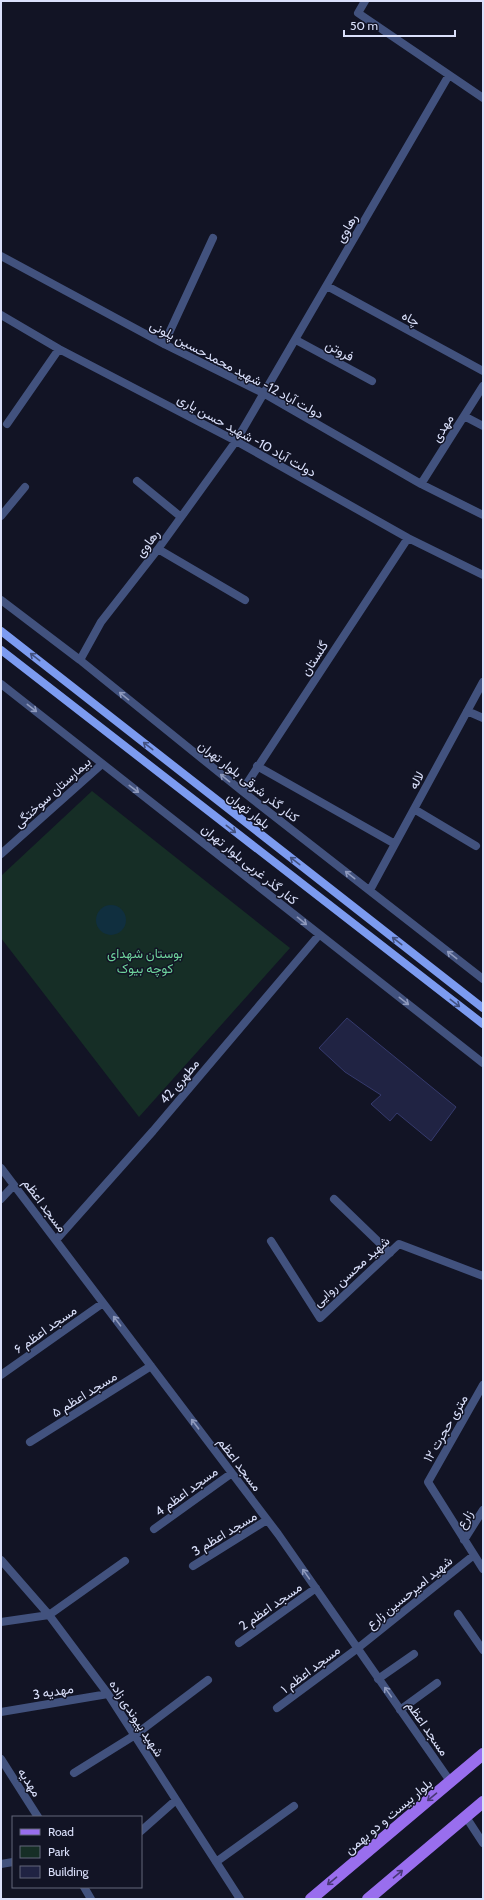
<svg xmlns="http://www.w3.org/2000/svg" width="484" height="1900" font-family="Cabin,Vazirmatn,sans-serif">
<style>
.green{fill:#162e26}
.water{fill:#102f3f}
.building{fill:#202343;stroke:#353a6d}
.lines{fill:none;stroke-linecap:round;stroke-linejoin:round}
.minor{stroke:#42527e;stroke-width:8}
.tertiary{stroke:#42527e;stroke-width:8}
.secondary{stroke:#7c9bf0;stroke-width:8}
.primary{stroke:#996eee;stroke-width:12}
.oneway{stroke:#425180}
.oneway2{stroke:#8e99bc}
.oneway3{stroke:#483875}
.labels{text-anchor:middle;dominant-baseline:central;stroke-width:3;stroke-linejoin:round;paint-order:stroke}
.street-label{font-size:13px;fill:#dae0fb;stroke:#121425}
.park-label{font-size:13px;fill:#6ed39c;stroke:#121425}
</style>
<rect width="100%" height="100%" fill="#121425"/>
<path class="green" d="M92,791L290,948L139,1117L1,938V876Z"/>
<path class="water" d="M96 920a15 15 0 1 1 30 0a15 15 0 1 1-30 0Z"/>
<path class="building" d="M347,1018L456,1107L431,1141L397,1113L390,1121L371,1104L381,1095L345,1072L319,1048Z"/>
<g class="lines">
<path class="minor" d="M365,1L358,13L483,98
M1,256L164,344L265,394L421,484L483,515
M327,286L483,371
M1,315L59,349L236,441L408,538L483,575
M296,340L372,381
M164,344L213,238
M464,416L483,426
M7,424L59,349
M137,481L181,517
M421,484L483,386
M1,516L25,487
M158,549L245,600
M1,600L80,660L242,791L483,979
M80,660L101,622L158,549L236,441L449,75
M1,684L483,1063
M467,711L483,718
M257,766L395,844
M242,791L408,538
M414,809L476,846
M370,890L483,682
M1,1168L278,1534L450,1781
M1,1199L14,1185
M334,1199L390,1253
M56,1240L153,1131L319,935
M271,1241L320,1318L399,1244L483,1276
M1,1375L103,1303
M483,1385L428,1482L483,1569
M30,1442L151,1366
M154,1529L232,1473
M464,1540L483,1510
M1,1560L49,1615L108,1694L240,1899
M193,1566L267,1520
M458,1614L483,1650
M1,1622L49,1615L125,1561
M239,1643L316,1588
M378,1679L414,1654
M277,1708L358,1648L474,1555
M400,1710L437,1683
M1,1712L108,1694
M1,1759L38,1817
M74,1773L135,1735L208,1680
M466,1817L483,1843
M141,1831L176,1800
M216,1862L294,1806
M1,1864L13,1862
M84,1887L91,1899"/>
<path class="tertiary" d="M1,854L102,764"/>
<path class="secondary" d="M1,631L483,1008
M1,650L483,1024"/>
<path class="primary" d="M311,1899L483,1754
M368,1899L483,1802"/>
</g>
<defs><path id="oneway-shaft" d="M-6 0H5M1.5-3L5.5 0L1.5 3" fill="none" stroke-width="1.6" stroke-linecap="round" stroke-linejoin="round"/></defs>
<g class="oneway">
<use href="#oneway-shaft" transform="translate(35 657) rotate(-142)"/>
<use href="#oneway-shaft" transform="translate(148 746) rotate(-142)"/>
<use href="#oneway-shaft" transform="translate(231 829) rotate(38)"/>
<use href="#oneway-shaft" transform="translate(295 861) rotate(-142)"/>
<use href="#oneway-shaft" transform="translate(397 941) rotate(-142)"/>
<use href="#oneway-shaft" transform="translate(455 1003) rotate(38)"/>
</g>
<g class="oneway2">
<use href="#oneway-shaft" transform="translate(124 696) rotate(-141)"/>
<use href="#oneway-shaft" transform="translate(32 708) rotate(38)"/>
<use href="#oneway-shaft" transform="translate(225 778) rotate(-141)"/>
<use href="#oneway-shaft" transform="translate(134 789) rotate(37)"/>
<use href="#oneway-shaft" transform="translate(350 875) rotate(-142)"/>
<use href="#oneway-shaft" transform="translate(302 921) rotate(39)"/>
<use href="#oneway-shaft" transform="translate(452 955) rotate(-142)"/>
<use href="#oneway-shaft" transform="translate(404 1001) rotate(38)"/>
<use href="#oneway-shaft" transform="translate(117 1321) rotate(-127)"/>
<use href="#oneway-shaft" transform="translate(195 1424) rotate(-127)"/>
<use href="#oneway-shaft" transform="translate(306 1574) rotate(-125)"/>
<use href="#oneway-shaft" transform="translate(388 1692) rotate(-125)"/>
</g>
<g class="oneway3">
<use href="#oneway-shaft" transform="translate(432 1797) rotate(140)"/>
<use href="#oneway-shaft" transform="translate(398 1874) rotate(-40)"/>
<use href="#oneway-shaft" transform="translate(332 1881) rotate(140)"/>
</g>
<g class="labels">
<g class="street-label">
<text transform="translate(346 228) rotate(-60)">رهاوی</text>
<text transform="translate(411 318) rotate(28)">چاه</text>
<text transform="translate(340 350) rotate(28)">فروتن</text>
<text transform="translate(237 369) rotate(28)">دولت آباد 12- شهید محمدحسین پلونی</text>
<text transform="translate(442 428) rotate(-58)">مهدی</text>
<text transform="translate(247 435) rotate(29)">دولت آباد 10- شهید حسن یاری</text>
<text transform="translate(147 543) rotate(-53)">رهاوی</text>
<text transform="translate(314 658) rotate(-57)">گلستان</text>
<text transform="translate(416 780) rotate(-61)">لاله</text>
<text transform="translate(249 781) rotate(38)">کنار گذر شرقی بلوار تهران</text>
<text transform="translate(52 792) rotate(-42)">بیمارستان سوختگی</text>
<text transform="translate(249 810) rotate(38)">بلوار تهران</text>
<text transform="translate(250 864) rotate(39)">کنار گذر غربی بلوار تهران</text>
<text transform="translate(179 1081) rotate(-50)">مطهری 42</text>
<text transform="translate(45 1205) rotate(53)">مسجد اعظم</text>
<text transform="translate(351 1271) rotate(-42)">شهید محسن روایی</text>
<text transform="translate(45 1329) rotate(-35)">مسجد اعظم ۶</text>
<text transform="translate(84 1394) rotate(-32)">مسجد اعظم ۵</text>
<text transform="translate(445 1428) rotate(-60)">۱۲ متری حجرت</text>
<text transform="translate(240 1464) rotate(53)">مسجد اعظم</text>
<text transform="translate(186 1491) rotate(-36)">مسجد اعظم 4</text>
<text transform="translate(464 1519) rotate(-58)">زارع</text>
<text transform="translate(224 1533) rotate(-31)">مسجد اعظم 3</text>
<text transform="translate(409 1592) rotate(-39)">شهید امیرحسین زارع</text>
<text transform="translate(270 1606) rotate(-35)">مسجد اعظم 2</text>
<text transform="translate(310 1669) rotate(-37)">مسجد اعظم ۱</text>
<text transform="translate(53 1691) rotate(-9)">مهدیه 3</text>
<text transform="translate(137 1718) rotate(57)">شهید پیوندی زاده</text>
<text transform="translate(428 1728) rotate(55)">مسجد اعظم</text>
<text transform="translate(30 1782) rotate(57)">مهدیه</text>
<text transform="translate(388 1816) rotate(-40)">بلوار بیست و دو بهمن</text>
</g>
<g class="park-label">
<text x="145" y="953">بوستان شهدای<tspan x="145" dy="15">کوچه بیوک</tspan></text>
</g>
</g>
<rect width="484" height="1900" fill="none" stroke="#dae0fb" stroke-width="4"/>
<rect x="12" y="1816" width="130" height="72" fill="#121425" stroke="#62667b"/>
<rect x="20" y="1829" width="20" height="6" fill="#996eee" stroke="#62667b"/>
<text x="48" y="1836" font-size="12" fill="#dae0fb">Road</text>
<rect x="20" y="1846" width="20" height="12" fill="#162e26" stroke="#62667b"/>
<text x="48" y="1856" font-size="12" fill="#dae0fb">Park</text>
<rect x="20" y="1866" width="20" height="12" fill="#202343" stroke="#62667b"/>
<text x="48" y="1876" font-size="12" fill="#dae0fb">Building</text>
<path d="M344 30v6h111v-6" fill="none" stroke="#dae0fb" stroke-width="2"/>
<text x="350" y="30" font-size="12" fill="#dae0fb" stroke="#121425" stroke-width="3" paint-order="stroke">50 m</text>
</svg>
